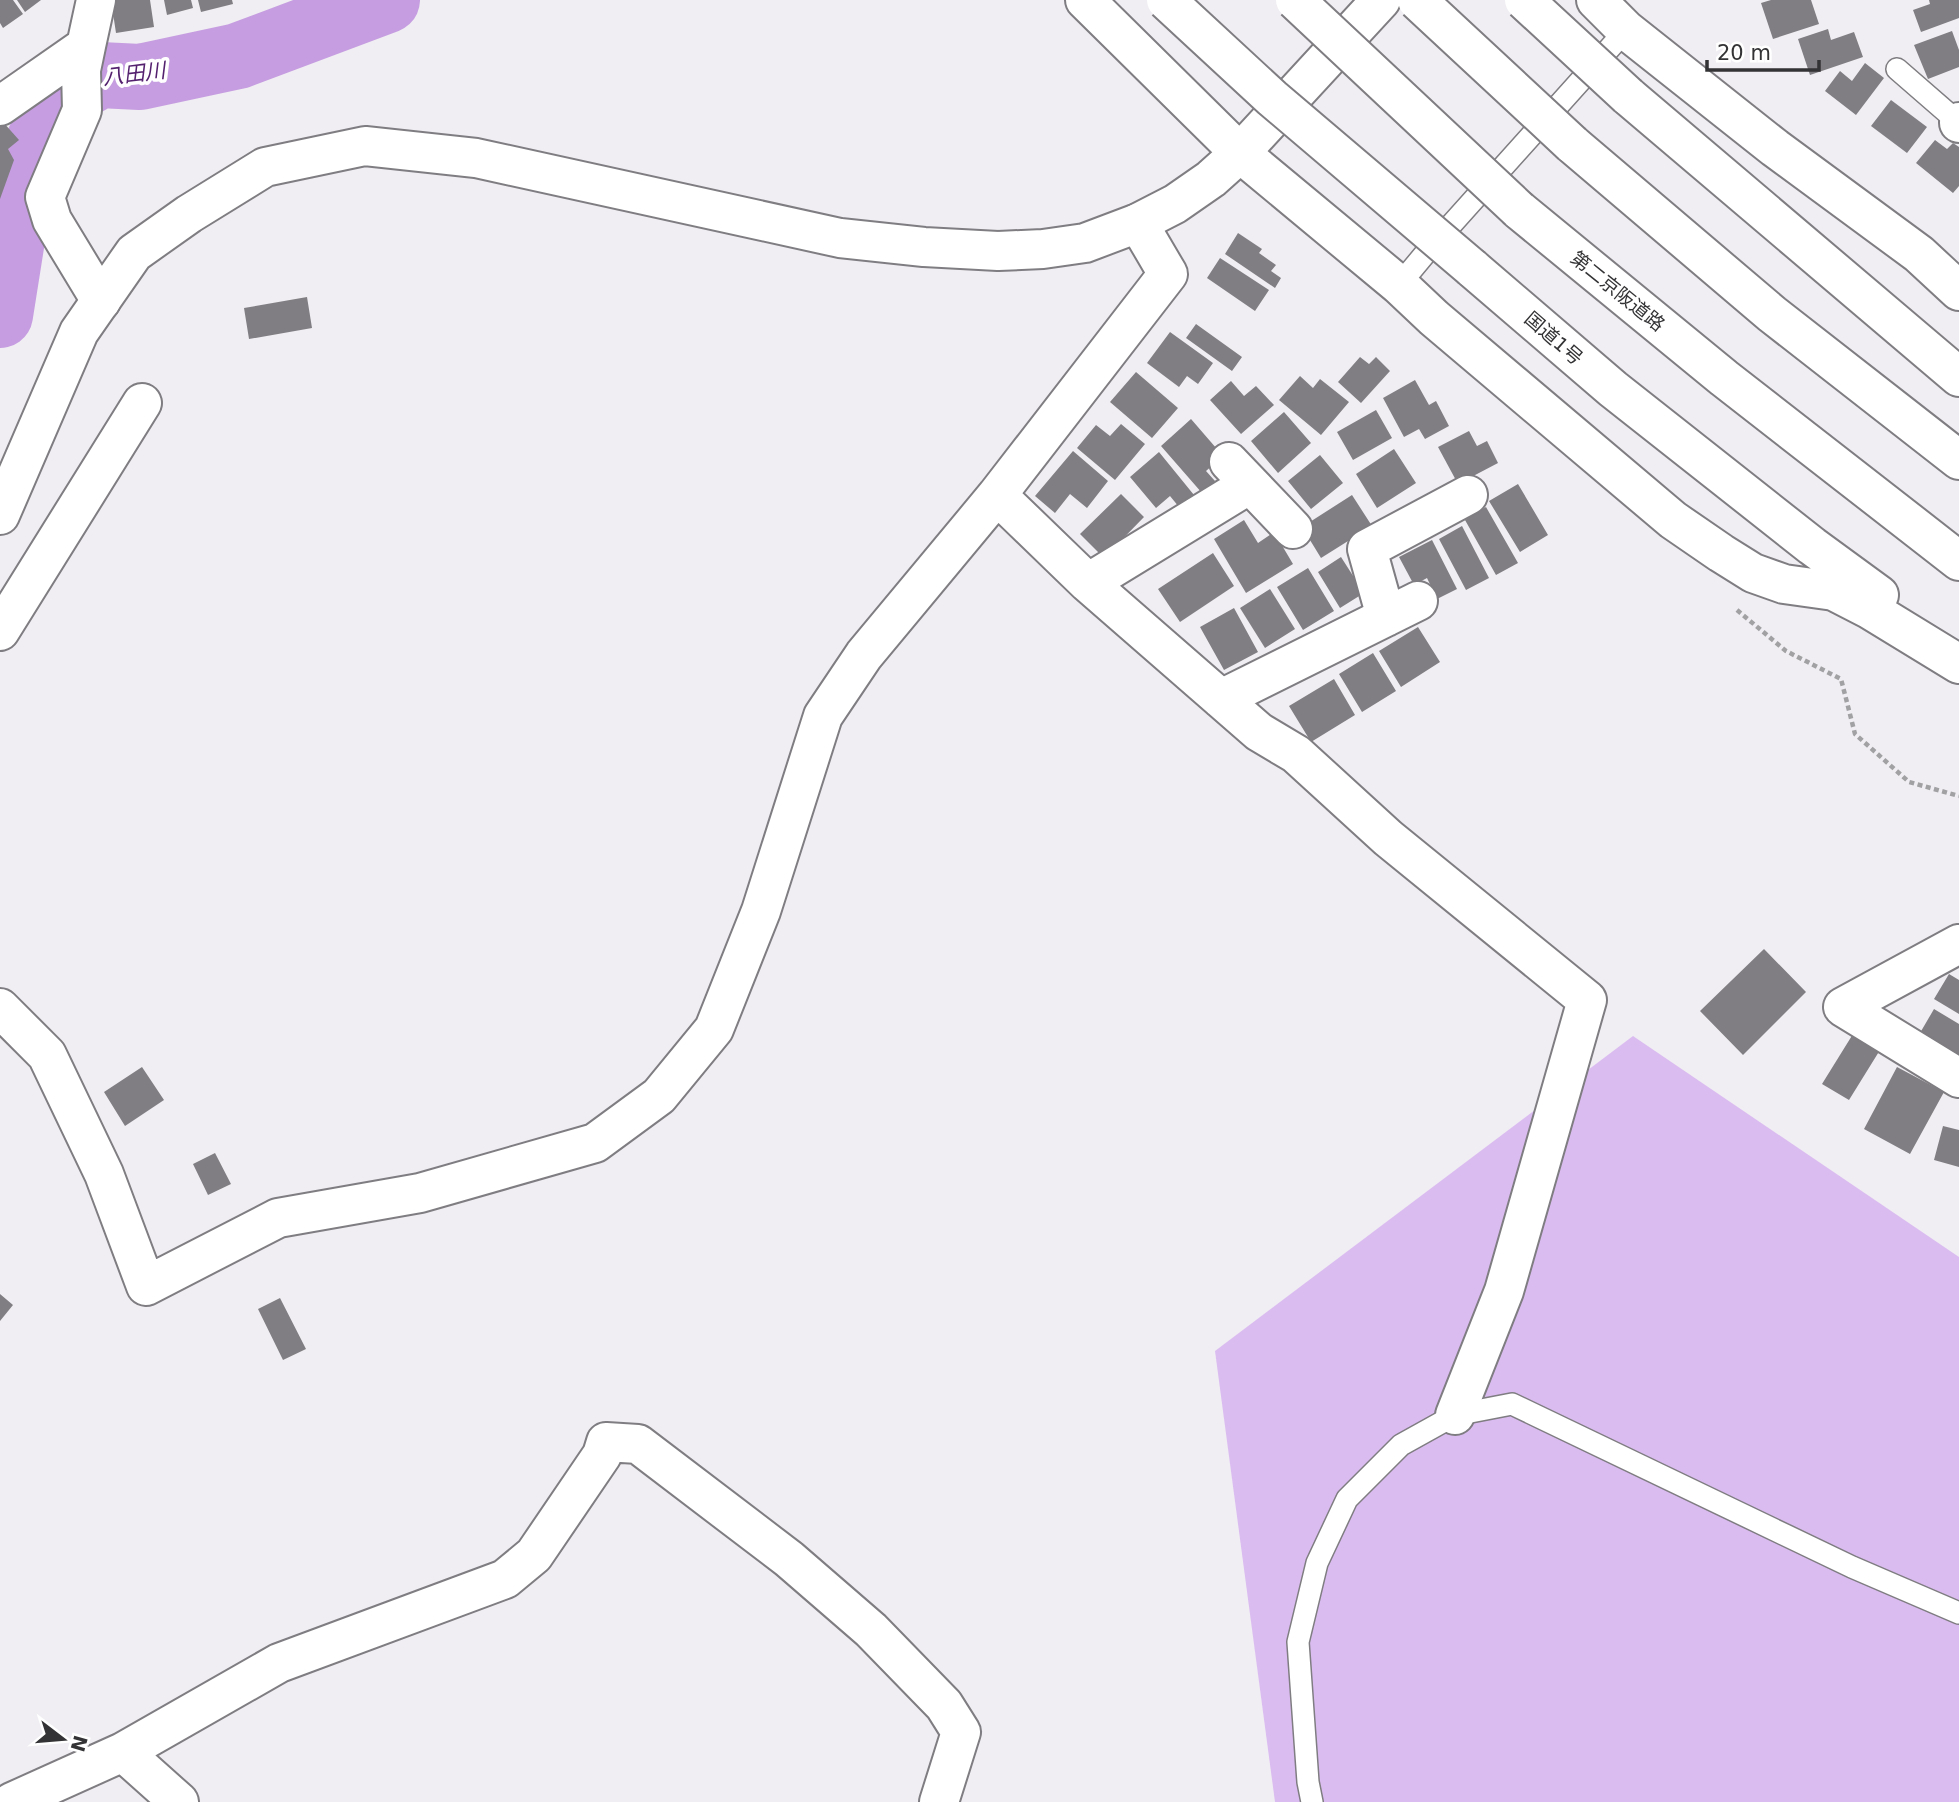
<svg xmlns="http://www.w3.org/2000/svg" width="1959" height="1802" font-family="'DejaVu Sans','Noto Sans JP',sans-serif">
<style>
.green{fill:#dbbcf1}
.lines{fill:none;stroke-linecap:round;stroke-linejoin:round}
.river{stroke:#c59de0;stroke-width:66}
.building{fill:#807e82}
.lane-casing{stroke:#7f7d81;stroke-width:24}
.street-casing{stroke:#7f7d81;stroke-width:42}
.secondary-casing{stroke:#7f7d81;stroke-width:42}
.highway-casing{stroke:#7f7d81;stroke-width:42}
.path{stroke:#a1a0a3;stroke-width:4.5;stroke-dasharray:5 3.5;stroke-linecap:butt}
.lane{stroke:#fff;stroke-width:21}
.street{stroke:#fff;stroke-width:38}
.secondary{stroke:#fff;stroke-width:38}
.highway{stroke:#fff;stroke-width:38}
.highway-bridge-casing{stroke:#7f7d81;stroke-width:42;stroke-linecap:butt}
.highway-bridge{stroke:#fff;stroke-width:38}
.labels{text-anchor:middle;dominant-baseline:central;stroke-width:7;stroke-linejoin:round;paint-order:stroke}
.street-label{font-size:19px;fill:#333234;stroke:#fff}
.water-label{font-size:21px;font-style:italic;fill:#54216f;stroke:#fff}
</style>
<rect width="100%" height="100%" fill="#f0eef2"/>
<path class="green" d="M1633,1036L1959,1257V1802H1275L1215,1351Z"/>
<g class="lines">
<path class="river" d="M0,315L13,233L31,157L60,98L100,75L140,77L238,56L387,0"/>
</g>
<path class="building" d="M0,0H13L23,14L3,28L0,23Z
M17,0H41L25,12Z
M111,0H150L154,27L116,33Z
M164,0H191L193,8L167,15Z
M198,0H232L233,4L201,12Z
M1771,0H1811L1819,24L1773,39L1761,3Z
M1929,0H1959V18L1921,32L1913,10L1930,4Z
M1828,29L1831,40L1854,32L1863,57L1810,75L1798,39Z
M1952,31L1959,50V67L1928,79L1914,45Z
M1865,63L1884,78L1856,115L1825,91L1840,71L1852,81Z
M1891,100L1927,127L1907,153L1871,126Z
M3,122L19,140L8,149L14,160L0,199V125Z
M1935,140L1947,149L1953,143L1959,147V186L1953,193L1916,163Z
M1238,233L1262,249L1259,253L1276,265L1271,271L1281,278L1275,288L1225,254Z
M1220,258L1269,290L1255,311L1207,278Z
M307,297L312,328L249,339L244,308Z
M1196,324L1242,357L1232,371L1186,338Z
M1170,332L1213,363L1198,384L1187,376L1179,387L1147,363Z
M1360,357L1369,364L1376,357L1390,371L1361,403L1338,382Z
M1136,372L1178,408L1152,438L1110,402Z
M1300,376L1313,388L1320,379L1349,402L1321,435L1279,400Z
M1415,380L1429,405L1436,401L1449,426L1425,439L1419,429L1404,437L1383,398Z
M1231,381L1244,396L1256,386L1274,405L1241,434L1210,400Z
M1376,410L1392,438L1353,460L1337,432Z
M1284,412L1311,443L1278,473L1251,441Z
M1191,419L1223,456L1206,471L1215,481L1202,493L1161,446Z
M1121,424L1145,444L1115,480L1077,448L1096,425L1110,436Z
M1469,431L1477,446L1487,441L1498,463L1458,484L1438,447Z
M1394,449L1416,483L1377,508L1356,474Z
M1073,451L1108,481L1087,508L1070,494L1055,513L1035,496Z
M1159,452L1194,495L1179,507L1170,496L1156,508L1130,477Z
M1320,455L1343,483L1311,509L1288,481Z
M1518,484L1548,535L1520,552L1489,501Z
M1121,494L1144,517L1104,558L1080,534Z
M1352,495L1372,526L1321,558L1302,527Z
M1486,507L1518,563L1496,575L1465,520Z
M1244,520L1258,543L1274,532L1293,564L1246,593L1214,539Z
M1462,526L1489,578L1466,590L1439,539Z
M1432,540L1457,589L1437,599L1427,578L1414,585L1399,557Z
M1213,553L1234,586L1180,622L1158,589Z
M1341,557L1364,593L1340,608L1318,572Z
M1308,568L1334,611L1303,630L1277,587Z
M1270,589L1295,629L1265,648L1240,608Z
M1234,608L1258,652L1224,670L1200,627Z
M1418,627L1440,662L1401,687L1379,651Z
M1373,653L1396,691L1362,712L1339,674Z
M1334,679L1355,715L1311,742L1289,706Z
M1764,949L1806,992L1743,1055L1700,1011Z
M1949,974L1959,980V1014L1934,999Z
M1934,1009L1959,1024V1057L1920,1033Z
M1853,1034L1880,1050L1849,1100L1822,1084Z
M142,1067L164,1100L125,1126L104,1092Z
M1897,1067L1944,1092L1910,1154L1864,1129Z
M1943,1126L1959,1130V1167L1934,1160Z
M215,1153L231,1184L208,1195L193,1164Z
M0,1294L13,1305L0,1321Z
M280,1298L306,1349L283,1360L258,1309Z"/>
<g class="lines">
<defs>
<path id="lane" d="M1897,69L1958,122
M1399,285L1424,255L1626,30
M1312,1802L1308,1782L1298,1642L1317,1563L1347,1499L1401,1445L1455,1415L1512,1404L1852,1567L1959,1613"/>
<path id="street" d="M86,46L81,70L82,110L45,197L52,220L101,301
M0,106L86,46L96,0
M1959,122V123
M1229,462L1293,529
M997,495L1088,583L1259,732L1296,754L1388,838L1587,1000L1504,1291L1455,1415
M1088,583L1250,484
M1386,617L1367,549L1468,495
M0,631L142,403
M1221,699L1418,601
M1959,944L1843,1007L1959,1078
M0,1008L47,1055L104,1174L146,1286L278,1218L420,1193L595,1143L659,1096L714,1029L761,911L823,716L864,655L997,495L1168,274L1138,223
M12,1802L123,1752
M179,1802L123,1752L279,1663L505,1579L534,1555L602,1455L606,1442L638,1444L789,1559L871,1630L944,1705L961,1732L939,1802"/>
<path id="secondary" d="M0,515L79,332L134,253L189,214L265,167L365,146L476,158L840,238L924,247L998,251L1043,249L1085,243L1138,223L1175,204L1211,179L1240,153L1381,0"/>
<path id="highway" d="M1085,0L1240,153L1399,285L1434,318L1673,520L1721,553L1753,573L1784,584L1834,591L1869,609L1959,664
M1596,0L1626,30L1775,148L1919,254L1959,291
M1628,96L1959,377
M1572,144L1772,314L1959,460
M1519,210L1724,378L1959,561
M1472,268L1613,389L1812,546L1879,595"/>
</defs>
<use href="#lane" class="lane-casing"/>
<use href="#street" class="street-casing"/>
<use href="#secondary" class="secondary-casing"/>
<use href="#highway" class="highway-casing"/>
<path class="path" d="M1737,610L1786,651L1841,679L1855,734L1909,782L1959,796"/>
<use href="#lane" class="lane"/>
<use href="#street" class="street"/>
<use href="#secondary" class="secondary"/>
<use href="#highway" class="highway"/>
<defs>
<path id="highway-bridge" d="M1166,0L1272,98L1472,268
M1295,0L1519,210
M1417,0L1572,144
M1524,0L1628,96"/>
</defs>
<use href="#highway-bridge" class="highway-bridge-casing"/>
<use href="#highway-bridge" class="highway-bridge"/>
</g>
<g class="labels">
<g class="street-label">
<text transform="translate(1618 291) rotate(39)">第二京阪道路</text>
<text transform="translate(1554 338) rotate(41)">国道1号</text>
</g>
<g class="water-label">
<text transform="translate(134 74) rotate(-7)">八田川</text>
</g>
</g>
<g transform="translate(63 1739) rotate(106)" stroke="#ffffff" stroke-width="5" paint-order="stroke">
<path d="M0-5L12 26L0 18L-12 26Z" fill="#333234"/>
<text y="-10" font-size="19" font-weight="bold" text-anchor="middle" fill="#333234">N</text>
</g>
<path d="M1707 60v10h112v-10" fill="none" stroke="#333234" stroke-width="3.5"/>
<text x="1717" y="60" font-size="21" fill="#333234" stroke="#ffffff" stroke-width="5" paint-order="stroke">20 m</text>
</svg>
